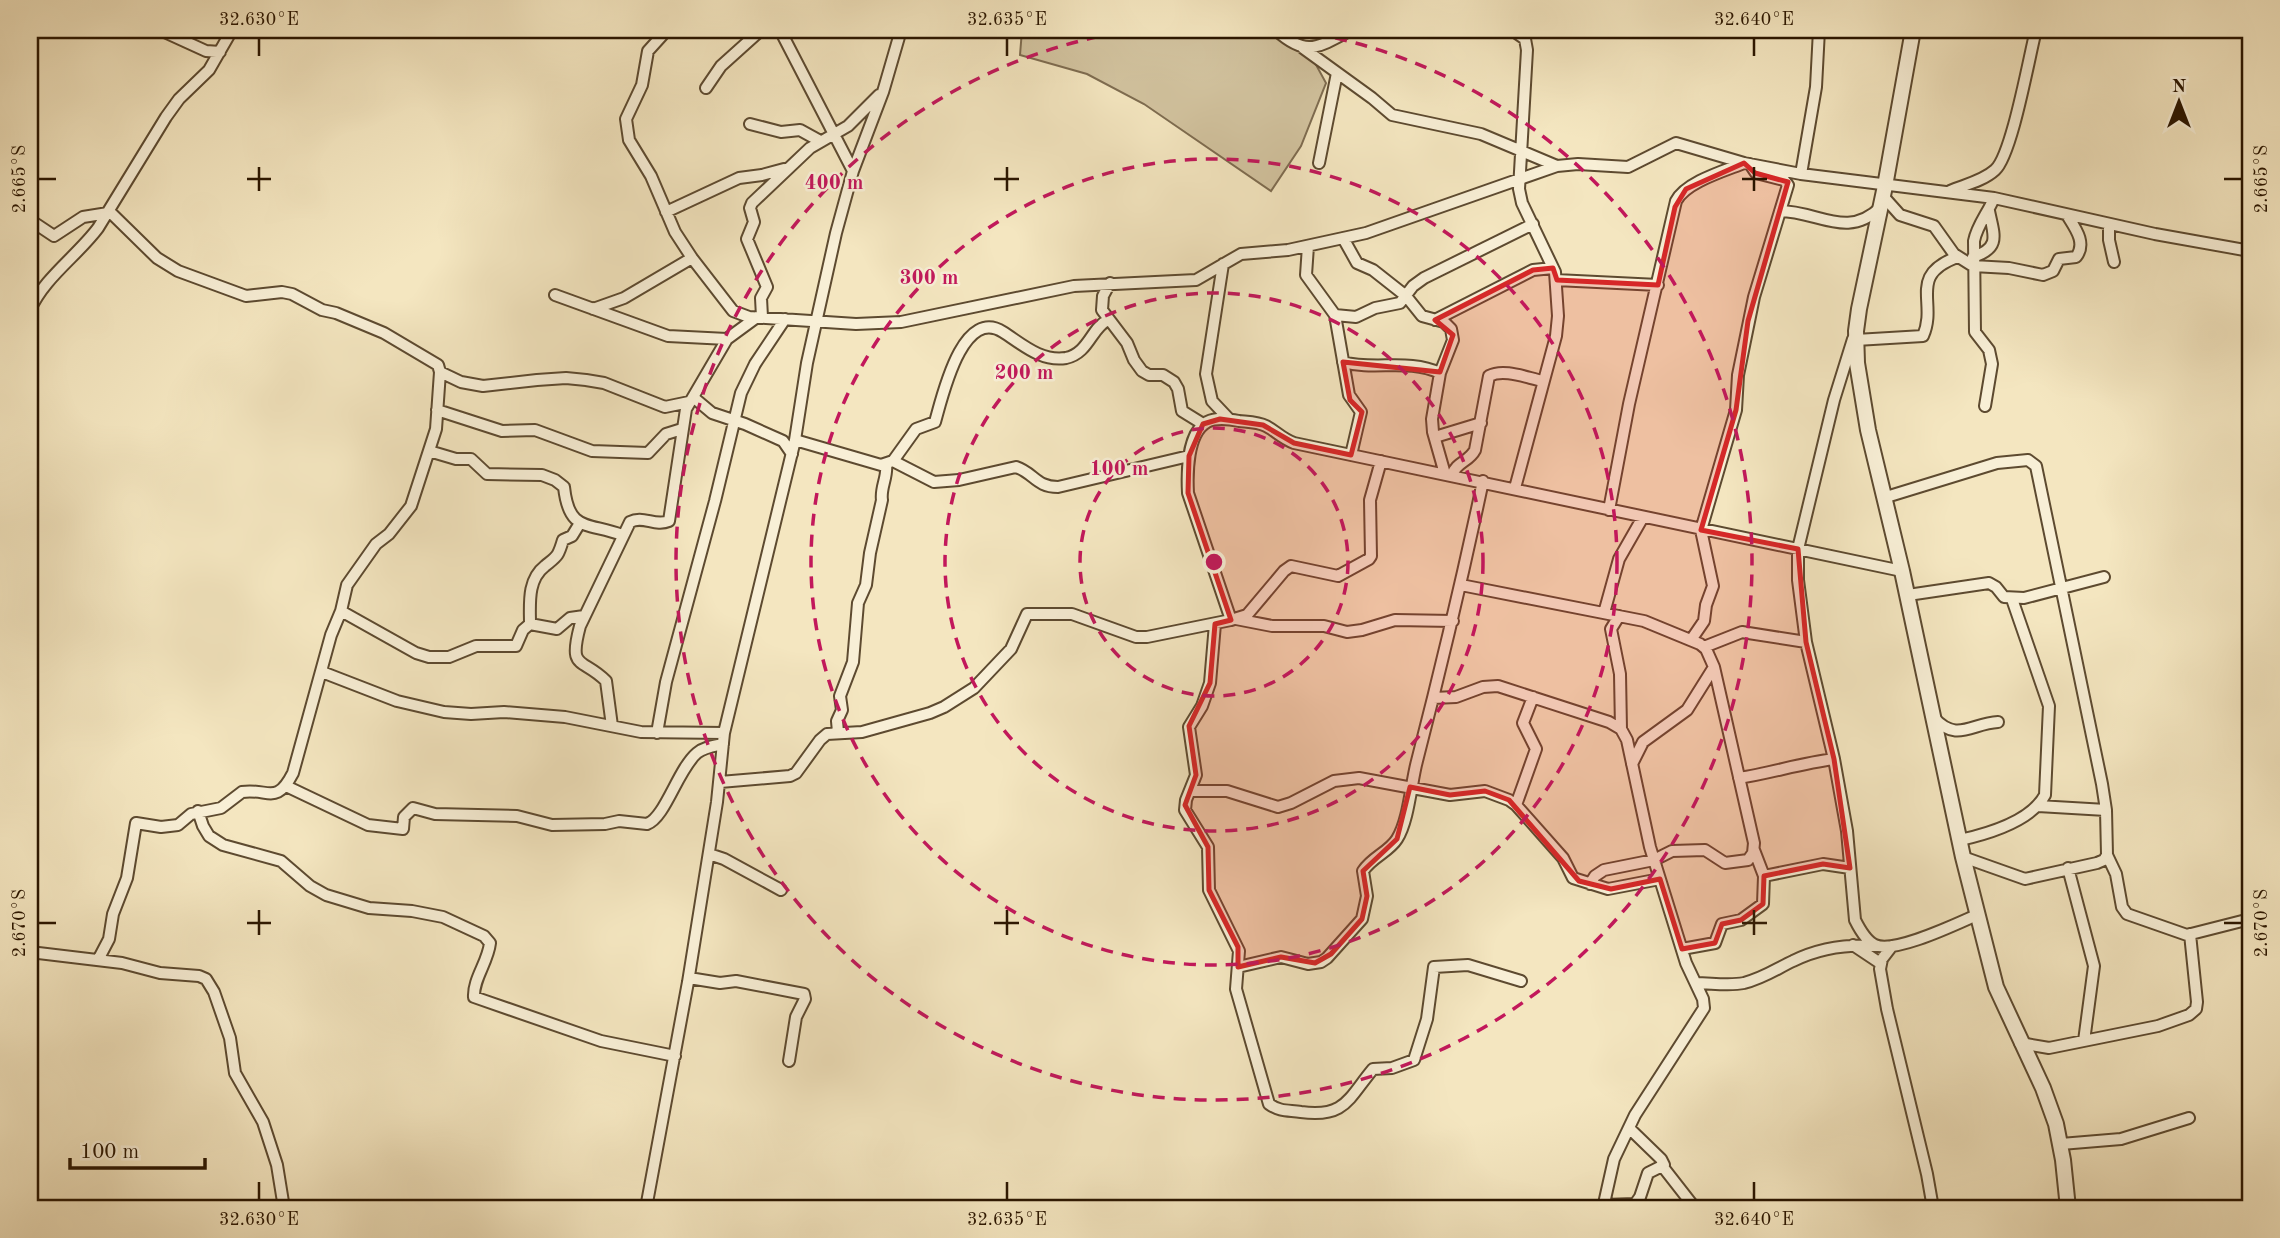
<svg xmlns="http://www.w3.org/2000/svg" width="2280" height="1238" font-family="'Old Standard TT',serif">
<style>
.green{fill:#d2c39f;stroke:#7e6c50;stroke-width:2}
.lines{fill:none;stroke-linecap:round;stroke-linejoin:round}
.minor-casing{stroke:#5d4a30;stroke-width:14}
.tertiary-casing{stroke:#5d4a30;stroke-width:18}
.minor{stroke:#f8efd6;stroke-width:10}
.tertiary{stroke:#f8efd6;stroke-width:14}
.marked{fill:#d62828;fill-opacity:0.2;stroke:#d62828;stroke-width:5;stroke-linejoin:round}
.ticks{fill:none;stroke:#2b1600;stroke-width:2.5}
.ring{fill:none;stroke:#c2185b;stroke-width:3.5;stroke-dasharray:12 9}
.centre{fill:#c2185b;stroke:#f8efd6;stroke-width:3.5}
.ring-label{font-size:21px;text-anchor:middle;font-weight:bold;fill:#c2185b;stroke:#f8efd6;stroke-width:5;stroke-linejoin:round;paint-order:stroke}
.neatline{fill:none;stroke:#2b1600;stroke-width:2.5}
.ticks-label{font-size:18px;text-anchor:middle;fill:#2b1600}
</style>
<rect width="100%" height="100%" fill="#f4e6c0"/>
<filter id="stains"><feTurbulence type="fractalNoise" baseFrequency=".00286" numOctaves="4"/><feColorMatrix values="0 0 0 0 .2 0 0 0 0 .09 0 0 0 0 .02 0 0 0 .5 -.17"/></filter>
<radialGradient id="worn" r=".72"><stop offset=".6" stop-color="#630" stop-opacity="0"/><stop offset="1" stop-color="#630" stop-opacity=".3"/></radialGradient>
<path class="green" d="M1022,30H1297L1326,83L1301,146L1271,191L1144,104L1087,74L1020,55Z"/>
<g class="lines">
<defs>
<path id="minor" d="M160,30L206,51L220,52
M667,30L648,51L642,85L626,119L629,140L651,176L675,232L692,258L733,311L749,317L856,324L901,322L1074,286L1196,280L1241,254L1288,250L1366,233L1557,166L1578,164L1628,167L1676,143L1744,163L1801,174L1994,198L2155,234L2250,251
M780,30L853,171
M1276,30C1307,58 1318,47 1351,30
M1512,30L1525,39L1527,50L1519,189L1522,203L1555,272L1558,316L1556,336L1515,488
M1303,48L1372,98L1392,115L1481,134L1557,166
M706,88L721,66L761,30
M750,124L781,132L800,130L820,141
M1319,163L1337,73
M1801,174L1816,87L1819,30
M1950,191C1964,185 1983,181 1995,170C2012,155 2029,57 2036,30
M1883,196L1900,215L1934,226L1954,254L1973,266L2009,268L2043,275L2053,271L2059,259L2076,257C2087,243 2075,228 2067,215
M1780,211C1818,211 1847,240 1881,207
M666,212L739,178L762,175L784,169
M30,220L54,236L83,217L108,213
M2109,224V240L2114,262
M1343,238L1357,263L1373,270L1406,296L1422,316L1444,322L1451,329L1453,340L1440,373L1432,419L1433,432L1445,474
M1308,246L1306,275L1335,315L1349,395L1361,412L1351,455
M1973,257C2001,248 1994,235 1989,211
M1223,264L1206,374L1212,401L1229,419
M1556,280L1658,285
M1110,283L1103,296L1102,310L1127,343L1134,360L1142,371L1149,375H1163L1174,382L1178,389L1182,411L1203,424
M555,295L668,336L727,339
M593,309L624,298L692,258
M30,310C44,278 77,256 98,228L166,117L179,99L209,70L232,30
M1335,315L1356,317L1375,308L1400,303L1413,286L1424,278L1533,224
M762,317L761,298L767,287L747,239L754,222L750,208L752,203L810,148L848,126L879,95
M1435,320L1533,270L1553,268
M1853,339L1834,400L1798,549V580L1806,642L1834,759L1847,831L1855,920C1859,928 1866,941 1875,945C1895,954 1958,923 1979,914
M1856,340L1923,336C1938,302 1907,276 1957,257
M1343,362C1375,371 1407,358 1440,373
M440,372L461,382L483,386L537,380L566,378L586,380L604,383L665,407L689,402
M693,397L712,413L745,424L783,441L792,454
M1985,406L1992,364L1989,350L1975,332L1974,241C1977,225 1988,213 1994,198
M437,410L502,431L535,430L592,451L648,453L666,434L682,429
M1435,437L1481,423
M795,440L881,465L893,461L916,429L935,422C942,398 962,306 1003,332C1022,344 1041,362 1066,358C1089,353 1091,328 1108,320
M429,451L456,459H471L487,474L542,475L555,480L564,487C569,533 588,522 622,535
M893,461L934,482L959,480L1016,467C1034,473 1036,487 1058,487L1189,456
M1452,475C1456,462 1469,462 1475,450L1489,376C1504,368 1527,378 1543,381
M1883,498L1997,463L2028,460L2036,466L2102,784L2106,810L2107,855L2104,860L2097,863L2025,879L1963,857
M1609,510L1629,404L1676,201C1686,182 1724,171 1744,163
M1461,585L1644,621L1700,644L1706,649L1714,667L1754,843L1753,853L1748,860L1725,863L1705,850L1672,851L1654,860L1604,870L1595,876L1590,884
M1908,595L1989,583L1996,587L2004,597L2024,598L2104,577
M341,611L416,653L429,657H449L476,646H516L523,630L530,624L557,629L570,618L584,616
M1604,613L1619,559L1643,517
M1619,616L1611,629L1620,674L1621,729
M1236,619L1272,626H1324L1347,632L1362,630L1395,620L1453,621
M1231,620L1188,493C1187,474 1187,433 1207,422C1217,417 1229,419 1239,421C1248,422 1258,422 1266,426C1276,431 1281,438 1294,443L1902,571
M530,624C530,604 527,580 545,566C557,556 558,557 563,540L572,536L580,523
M1215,624L1210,683L1202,706L1189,727L1196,775L1186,800L1185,810L1208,847L1209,890L1239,951L1236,989L1269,1104C1280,1112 1289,1110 1301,1112C1345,1118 1348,1099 1373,1069L1392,1068L1414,1060L1427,1019L1434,967L1468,965L1521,981
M1691,640L1704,621L1706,605L1713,586L1701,530L1736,410L1738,375L1754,297L1788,185L1784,180L1756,173L1750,164
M1704,647L1742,632L1806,642
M322,672L397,701L444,712L471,714L504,712L565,717L641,732L724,733
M1433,698L1456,697L1483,687L1498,686L1609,722L1621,729L1627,740L1650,847L1686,963L1703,999L1704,1008L1635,1115L1614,1159L1603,1208
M1934,718C1957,743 1972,723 1998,722
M612,726L606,681C582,657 568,671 580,626L630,522C643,515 655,527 669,521L686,409L727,339L757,317
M838,732L837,721L842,710L840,696L853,662L858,603L866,585L870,553L882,500C880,488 888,477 886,464
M657,733L666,682L715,501L741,393L755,364L785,319
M1632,764L1643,742L1687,710L1714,667
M1739,778C1771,773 1802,763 1834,759
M720,782L790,776L796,773L820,740L827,734L862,732L930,713L944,707L974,688L1011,649L1027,614H1072L1136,637H1147L1231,620L1247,615L1284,571L1291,566L1338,576L1369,559L1371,556L1370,500L1381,461
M286,786L368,825L403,829L404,817L413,808L435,814L517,816L552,825L605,824L619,821L647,824C665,818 678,769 697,753C704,747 714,746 723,744
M1190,791H1227L1278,807L1291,803L1334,781L1359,778L1450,795L1485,791L1509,800L1516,805L1563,858L1573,878L1608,889L1660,879
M1516,805L1536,749L1523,723L1533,697
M2038,806L2106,810
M198,811L203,826L209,836L223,845L281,861L310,886L326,895L369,908L412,911L443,917L484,936L490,943C488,962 473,979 474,997L601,1041L675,1056
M1960,840C1987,834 2031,821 2045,795L2049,706L2012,599
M709,854L724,859L781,890
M2107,855L2116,874L2122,907L2127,914L2187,935L2250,919
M2068,868L2094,966L2084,1041
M1764,876L1823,864L1850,868
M1853,945L1880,963
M1892,946L1882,959L1880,969L1887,1009L1927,1174L1933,1208
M1682,949L1715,943L1722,924L1741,920L1763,904L1764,876L1754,850
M30,952L122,963L160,973L199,976L206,979L214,992L230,1038L235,1073L263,1122L277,1165L284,1208
M98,960L109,939L113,914L127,878L136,823L161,827L178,825L191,814L221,808L242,792C269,788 276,806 293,773L331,635L341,611L347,585L376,544L389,534L411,506L436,429L440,372L438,365L384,333L336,313L322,310L292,294L282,292L246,296L178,271L157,258L109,211
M1238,967L1281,957L1308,964L1321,962L1327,958L1362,919L1367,896L1363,871C1372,857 1389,852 1397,839C1409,820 1411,783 1417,761C1441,668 1463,575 1483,481
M689,978L720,983L736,981L804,994L805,999L796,1017L789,1061
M1696,983C1711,983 1729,986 1744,983C1764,978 1776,969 1793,961C1819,948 1850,944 1878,946
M2020,1043L2049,1048L2158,1026L2189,1015L2196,1009L2197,1002L2190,934
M2061,1144L2121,1139L2189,1118
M1663,1167L1695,1208
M1604,1205L1635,1204L1640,1197L1648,1173L1664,1165L1661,1159L1629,1128
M646,1208L688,982L717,802L724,733L795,440L807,363L836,233L853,171L883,92L901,30"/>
<path id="tertiary" d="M1913,30L1885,186L1859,309L1856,331L1857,363L1868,430L1902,571L1963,857L1996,987L2043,1088L2056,1124L2063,1160L2068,1208"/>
</defs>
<use href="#minor" class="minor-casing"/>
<use href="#tertiary" class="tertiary-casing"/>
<use href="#minor" class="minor"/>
<use href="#tertiary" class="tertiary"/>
</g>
<path class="marked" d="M1744,163L1755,173L1788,182L1748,321L1736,410L1701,530L1798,549L1806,642L1834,759L1850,868L1823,864L1764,876L1763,904L1741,920L1722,924L1715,943L1682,949L1660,879L1611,889L1579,881L1509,800L1485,791L1450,795L1410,787L1397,839L1363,871L1367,896L1362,919L1331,954L1315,963L1281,957L1238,967V947L1209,890L1208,847L1185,805L1196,775L1189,726L1210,683L1215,624L1231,620L1188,493L1189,456L1203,424L1220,419L1263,425L1294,443L1351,455L1362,412L1350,400L1343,362L1440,372L1453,335L1435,320L1533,270L1553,268L1557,280L1658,285L1675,207L1686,189Z"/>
<path class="ticks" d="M259,38V56M1007,38V56M1754,38V56M259,167V191M1007,167V191M1754,167V191M38,179H56M247,179H271M994,179H1019M1742,179H1767M2224,179H2242M259,910V935M1007,910V935M1754,910V935M38,923H56M247,923H271M994,923H1019M1742,923H1767M2224,923H2242M259,1182V1200M1007,1182V1200M1754,1182V1200"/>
<g class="ring">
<circle cx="1214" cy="562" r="134"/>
<circle cx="1214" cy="562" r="269"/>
<circle cx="1214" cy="562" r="403"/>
<path d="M1294 30A538 538 0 1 1 1134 30"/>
</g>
<circle cx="1214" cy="562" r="10" class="centre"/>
<g class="ring-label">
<text x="834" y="189">400 m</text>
<text x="929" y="284">300 m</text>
<text x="1024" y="379">200 m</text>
<text x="1119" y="475">100 m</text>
</g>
<rect width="2280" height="1238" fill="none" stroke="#f4e6c0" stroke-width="77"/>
<g transform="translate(2179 102)" stroke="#f8efd6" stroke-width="5" paint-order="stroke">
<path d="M0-5L12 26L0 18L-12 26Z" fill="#2b1600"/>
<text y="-10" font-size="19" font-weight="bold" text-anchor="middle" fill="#2b1600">N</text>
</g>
<path d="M70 1158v10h135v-10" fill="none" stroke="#2b1600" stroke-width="3.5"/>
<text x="80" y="1158" font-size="21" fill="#2b1600" stroke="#f8efd6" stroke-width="5" paint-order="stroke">100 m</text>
<rect x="38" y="38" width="2204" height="1162" class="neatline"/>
<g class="ticks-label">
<text x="259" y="25">32.630°E</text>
<text x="1007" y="25">32.635°E</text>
<text x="1754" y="25">32.640°E</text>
<text transform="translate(19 179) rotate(-90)" y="6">2.665°S</text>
<text transform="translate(2261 179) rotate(-90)" y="6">2.665°S</text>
<text transform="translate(19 923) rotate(-90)" y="6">2.670°S</text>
<text transform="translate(2261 923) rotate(-90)" y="6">2.670°S</text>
<text x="259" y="1225">32.630°E</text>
<text x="1007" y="1225">32.635°E</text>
<text x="1754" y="1225">32.640°E</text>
</g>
<rect width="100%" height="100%" filter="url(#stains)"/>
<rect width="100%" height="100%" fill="url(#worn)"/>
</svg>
